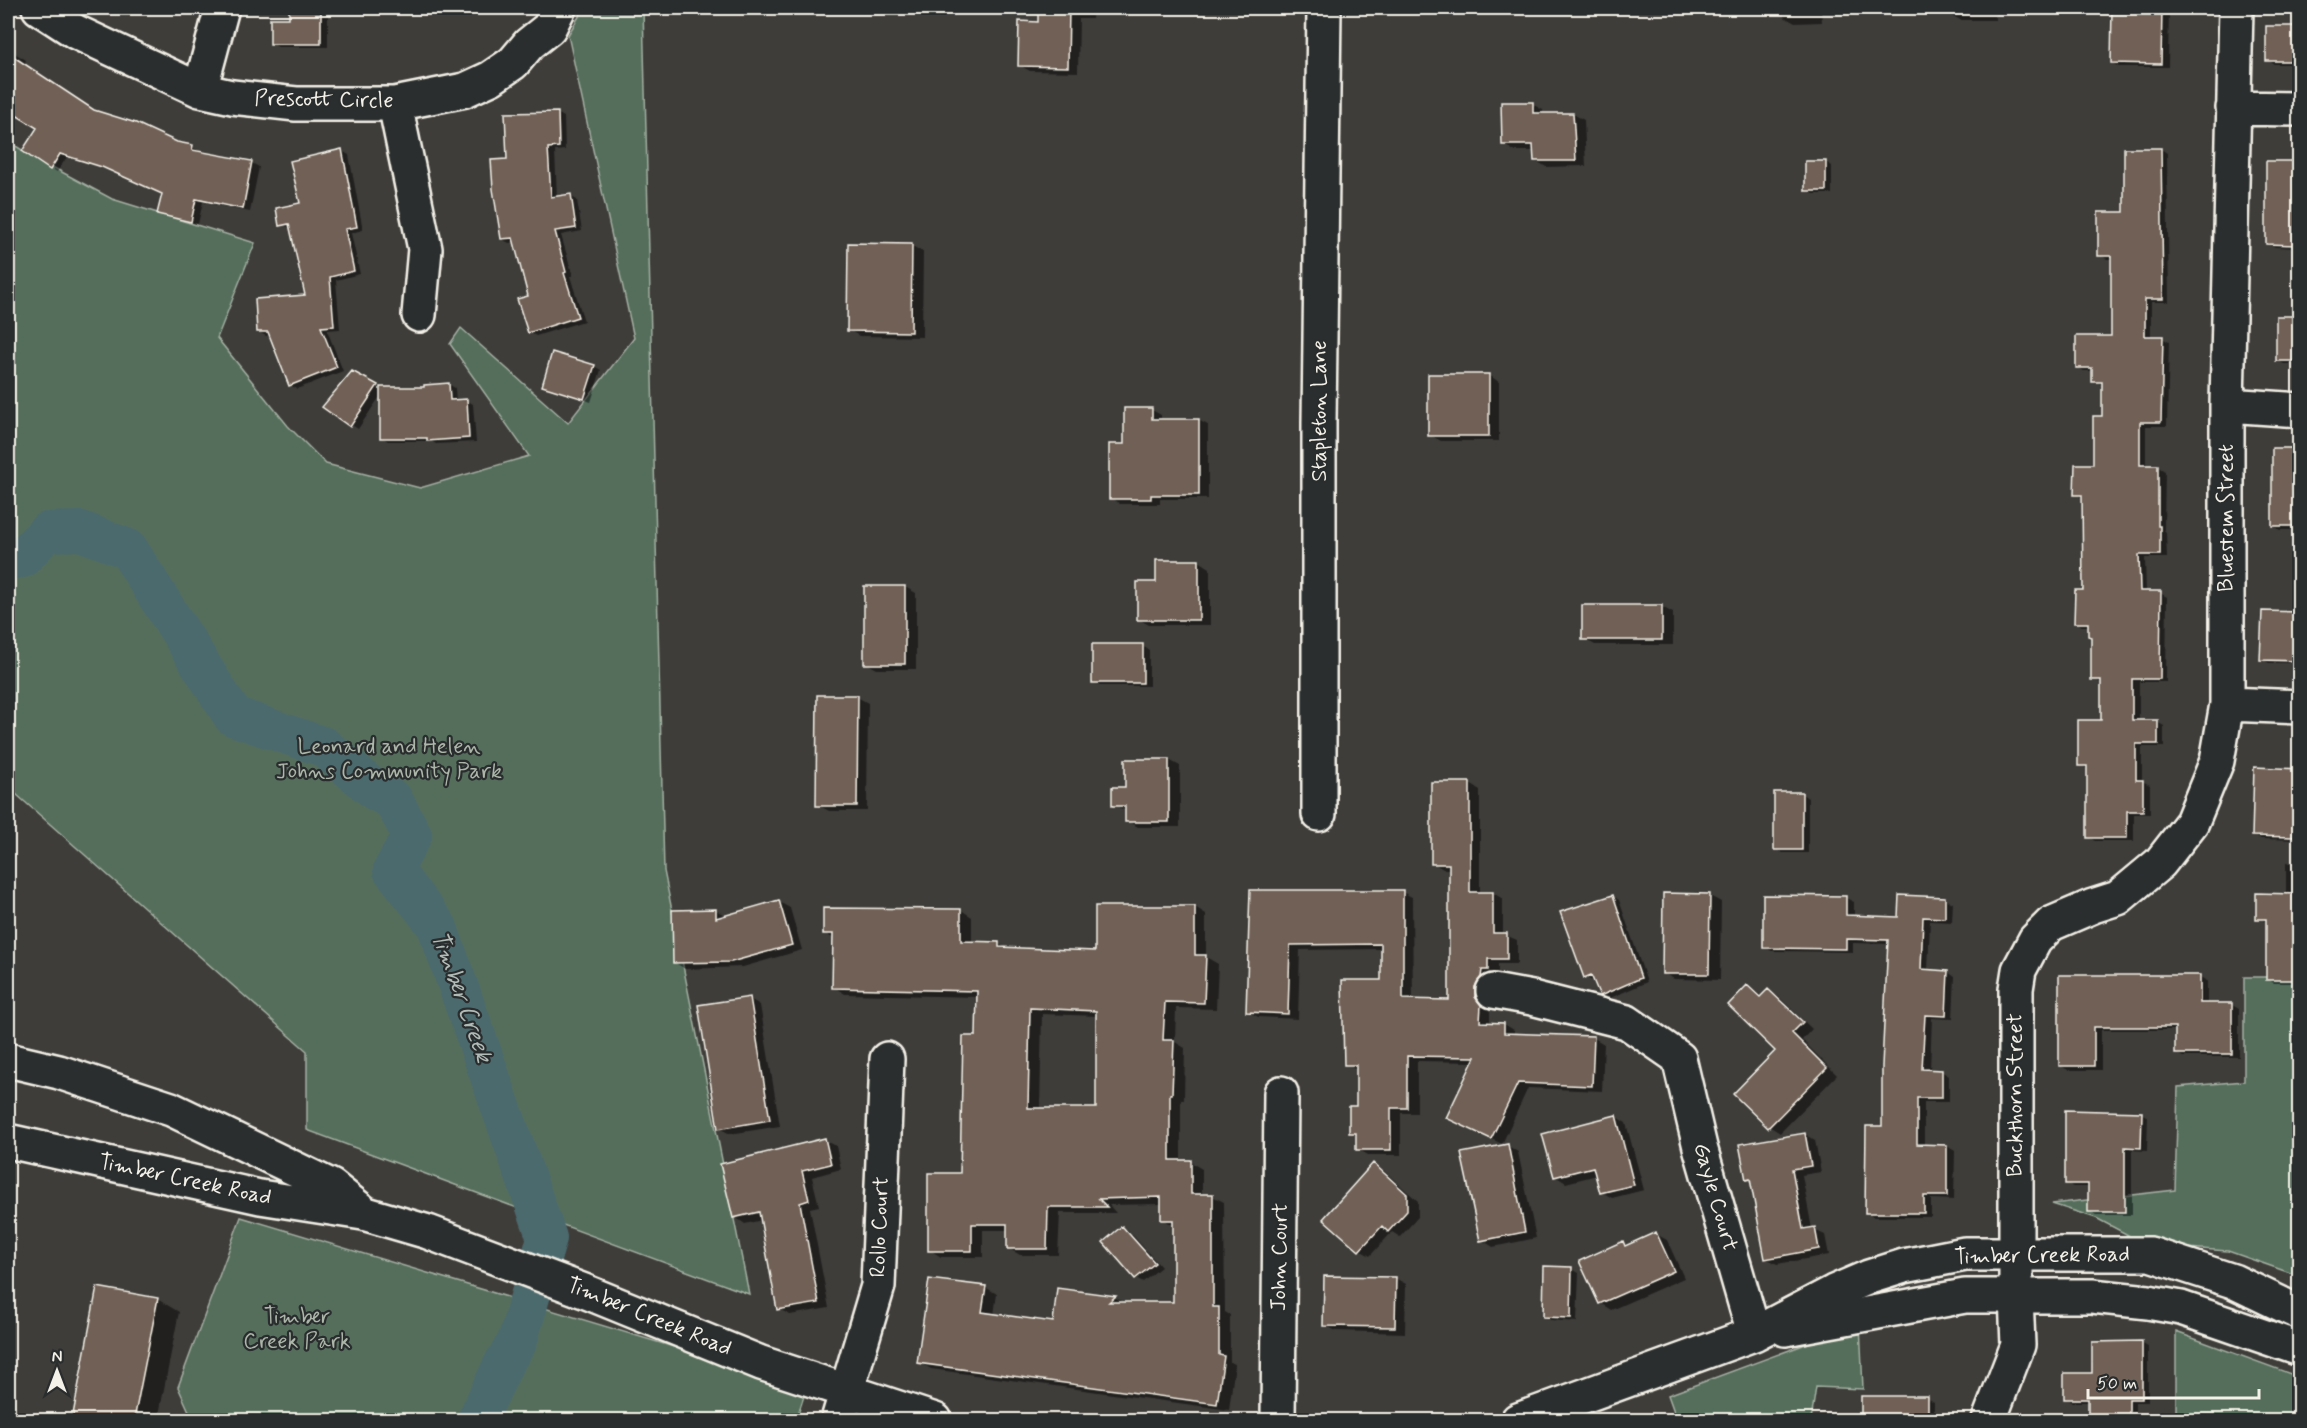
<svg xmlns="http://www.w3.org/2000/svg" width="2307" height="1428" font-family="Mynerve,sans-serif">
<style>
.green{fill:#546e5c;stroke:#a4b0a2;stroke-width:1.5}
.shadow{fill:#0007;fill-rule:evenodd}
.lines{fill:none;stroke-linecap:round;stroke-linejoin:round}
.river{stroke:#4c6a6e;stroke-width:40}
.building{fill:#716157;stroke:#f4f1e8;stroke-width:1.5;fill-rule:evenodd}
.minor-casing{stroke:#f4f1e8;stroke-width:38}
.minor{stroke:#2a2d2e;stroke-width:33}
.labels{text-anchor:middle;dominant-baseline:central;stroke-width:4.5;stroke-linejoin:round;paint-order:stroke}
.street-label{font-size:22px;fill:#f4f1e8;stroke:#2a2d2e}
.park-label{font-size:22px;fill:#acb6a9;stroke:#2a2d2e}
.water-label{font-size:24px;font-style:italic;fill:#b1bbb7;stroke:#2a2d2e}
</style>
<rect width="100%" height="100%" fill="#3f3d3a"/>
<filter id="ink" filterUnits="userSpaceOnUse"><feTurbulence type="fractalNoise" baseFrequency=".0167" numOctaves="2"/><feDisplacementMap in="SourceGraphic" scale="12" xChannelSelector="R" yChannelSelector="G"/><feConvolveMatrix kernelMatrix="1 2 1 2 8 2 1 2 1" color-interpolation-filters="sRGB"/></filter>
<g filter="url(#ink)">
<path class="green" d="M584,8H643L664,871L749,1294L307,1130V1051L8,787V141L30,155L112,199L255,243L217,338L288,426L326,464L420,488L529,456L450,344L461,328L568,423L634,338L568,35Z
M2244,977H2299V1276L2228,1251L2147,1245L2096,1218L2052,1204L2175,1190L2178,1087L2244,1081Z
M241,1217L807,1387L796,1420H193L178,1387Z
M1860,1324L1863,1389L1816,1387L1811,1420H1677L1668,1395Z
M2176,1332L2299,1377V1420H2176Z"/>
<path class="shadow" d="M291,8H328V47H278L271,43L291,19Z
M1040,8H1093L1092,19H1079L1078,72L1030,71L1019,65L1039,24Z
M1784,8H1821L1822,22L1795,23L1784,17Z
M1953,8H1995V20H1960L1953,16Z
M2130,8H2169L2168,67H2119L2112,63Z
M2300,27V64H2274L2267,60Z
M8,49L26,60L24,65L95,112L177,143L192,147L199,151V153L252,163L259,167L250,212L203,202L198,224L166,217L159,213L163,194L111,170L67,157L57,172L51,168L39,128L8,108Z
M1532,104L1543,110V114H1573L1584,120L1586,166L1546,167L1535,160V151H1514L1503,144Z
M557,113L564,117L565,150L555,151L557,198L570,196L577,200L582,231L561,235L573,276H570L584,321L536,336L529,332L530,297L515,242L509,243L502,239L509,160Z
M2161,149L2167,153L2169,302H2151V338H2162L2169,342L2167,426H2146V467H2158L2165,471L2164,530L2166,532L2167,558H2145L2146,593H2160L2167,597L2166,682H2139V722H2157L2164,726V747H2142V781L2150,785V814H2134V841H2095L2088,837V769L2080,765L2102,722V683L2093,679V637L2090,626H2082L2075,622L2084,592L2083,498L2076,494L2095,466L2104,418V385L2094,381V371H2084L2077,367L2113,338V259H2107L2100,255L2126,213Z
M342,151L349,155L363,230L351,233L360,274L336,280L340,329L327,330L343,371L297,389L290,385L271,335L266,336L259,332L307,296L291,228L281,225L302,204Z
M1826,162L1832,166V194H1814L1807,190Z
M2300,162V248L2275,247L2268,243Z
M912,246L923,252L922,337L859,336L849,330Z
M2300,317V364H2284L2277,360Z
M594,366L601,370L591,402L544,385Z
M352,373L380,388H425L448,384L455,388L456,401L466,400L473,404L476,442L436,444L431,441H388L381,437V395L358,429L324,407Z
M1489,375L1499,382V441H1441L1430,435Z
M1152,410L1161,415V420H1198L1208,425V499H1160V504H1120L1111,498L1125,446Z
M2300,450V530H2280L2273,526Z
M1199,561L1210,568V625H1149L1138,619L1157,583Z
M905,587L916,593V669H877L866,663Z
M1662,607L1673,613V645H1595L1584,639Z
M2300,613V663H2269L2262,659Z
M1142,646L1149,650V686H1100L1094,682Z
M857,697L868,703L867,811H829L818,805Z
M1169,760L1180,766V827H1138L1127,821V811L1114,805L1127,788Z
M2300,770V840L2261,839L2254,835Z
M1470,784L1480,790V893H1493L1503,899V934L1517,940V964H1498V975H1491L1485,1004L1490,1012V1024H1504L1514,1030V1035L1594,1038L1604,1044L1602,1091L1528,1088L1502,1144L1458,1123L1475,1062L1417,1061V1113H1401V1155H1368L1358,1149V1136L1350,1132L1357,1107V1070L1345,1064L1383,981V949L1300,950L1298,1019L1258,1017L1248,1011L1252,892H1402L1412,897L1413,1001L1451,1002V869H1443L1433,863Z
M1802,794L1808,798V853H1783L1776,849Z
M2286,863L2300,864V983H2274L2267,979V922L2258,918L2286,895Z
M1613,896L1619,900L1647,982L1608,999L1601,995L1594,980L1592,981L1585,977Z
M1710,896L1721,902L1720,980L1674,979L1663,973Z
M1901,897L1945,899L1953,903L1952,922L1930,921L1928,971L1948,972L1955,977L1953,1019L1932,1018L1930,1071H1941L1949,1076V1102H1924V1146H1947L1955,1151L1954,1200L1931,1199V1217H1874L1867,1212L1883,1128L1889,944L1853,943V952L1772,951L1764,947L1846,898L1854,902V917L1900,918Z
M779,902L790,908L802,950L743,967L685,969L674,962L716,910L726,916Z
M1195,907L1206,914V957L1218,964L1216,1009L1176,1008L1175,1042L1185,1048L1184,1100H1181V1162H1190L1202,1169V1196H1212L1224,1202L1225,1312L1230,1315V1362L1235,1364L1229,1410L931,1369L919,1362L985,1287L997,1294L994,1315L1054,1323L1058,1289L1116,1298L1126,1304H1175L1174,1226L1163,1219V1204L1109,1205L1116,1213H1060L1058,1255H1020L1008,1248V1230H983V1257H941L930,1250L962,1174L977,1038L978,997L845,994L834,987V939L824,933L961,910L972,917V943L999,944L1008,949L1096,952ZM1042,1014L1098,1016V1109H1040Z
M2061,977H2200L2207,981V1005H2232L2239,1009V1057H2183L2176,1053V1030H2101V1070H2068L2061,1066Z
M1748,986L1763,997L1769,991L1779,997L1812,1029L1802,1040L1837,1075L1780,1133L1769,1126L1778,1051Z
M750,999L760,1005L780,1126L730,1134L719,1128Z
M2141,1113L2148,1117L2147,1151L2132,1150V1215H2096L2090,1211V1187H2073L2067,1183Z
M1615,1116L1626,1123L1644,1190L1612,1198L1602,1192L1597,1175L1566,1183L1555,1176Z
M1805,1134L1815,1140L1821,1172L1802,1175L1812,1229L1825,1235L1829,1255L1777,1264L1766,1258L1753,1182L1747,1179Z
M825,1140L836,1146L841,1169L812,1177L819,1206L810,1208L829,1308L790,1315L779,1309L762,1220L745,1224L735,1217Z
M1508,1146L1518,1152L1536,1238L1493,1247L1482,1240Z
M1373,1165L1384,1171L1418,1201V1217L1400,1237L1392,1232L1370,1256L1360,1250Z
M1123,1227L1129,1231L1161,1267L1143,1282L1136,1278L1105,1242Z
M1656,1234L1667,1240L1684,1278L1611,1310L1600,1303L1623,1243L1628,1246Z
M1572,1269L1579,1273L1577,1322L1551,1320L1544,1317Z
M1395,1278L1406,1284L1405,1333L1336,1331L1325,1325Z
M98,1288L157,1299L179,1312L158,1420H73Z
M2141,1343L2148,1347V1402H2135V1420H2090V1402H2072L2065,1398L2094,1375Z
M1863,1398H1927L1934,1402V1420H1863Z"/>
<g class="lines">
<path class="river" d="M8,560L22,558L47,532L81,531L128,549L233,716L324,747L376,791L393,800L412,835L393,870L437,926L547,1238L517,1342L504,1363L477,1420"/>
</g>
<path class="building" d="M289,8H321V44H270V18H289Z
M1038,8H1069L1068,67L1018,66L1019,21L1038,22Z
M2112,8L2162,9L2161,64L2111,63Z
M2266,26H2300V61H2266Z
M8,53L94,110L136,123L177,142L193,145L192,150L252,161L243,209L196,199L191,222L157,214L162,194L102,167L60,154L50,170L22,151L37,128L8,110Z
M1501,102H1533V113H1573L1576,161H1534L1533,145H1502Z
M558,112L559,147L548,148L551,197L571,194L576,228L555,231L566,272L564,273L578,317L528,333L517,299L528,296L513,238L501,239L493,189L491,160L507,159L505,113Z
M2124,148H2161L2163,299H2145V336H2163L2161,422H2140V465H2158V526H2160V555H2139L2140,591H2161L2160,679H2132V720H2158V744H2136V780H2143V811H2127V838H2087V766H2078V720H2101V680H2091V637L2088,636V623H2074L2075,590H2083L2082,495H2074L2075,464H2093V416H2102V382H2092V368H2076V336H2111V256H2098V212H2124Z
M342,149L357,227L345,229L354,271L330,277L334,326L321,327L337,367L289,386L268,332H257L255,299L305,295L289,224L279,226L276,208L300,203L290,161Z
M1805,161H1826V191H1805Z
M2266,161H2300L2297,245L2266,244Z
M848,243L912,244L911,332L847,331Z
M2276,316H2300V361H2276Z
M552,352L595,365L584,399L542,386Z
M352,371L378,385L350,427L322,407Z
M1428,374H1489V436H1428Z
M449,383L450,400L467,399L469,438L427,441V438H380V387H424V385Z
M1124,408H1152V419H1199V495H1151V499H1109V444H1124Z
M2272,448H2300V526H2272Z
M1156,560H1199V620H1137V582H1156Z
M864,586H905V664H864Z
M1582,605H1662V640H1582Z
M2262,611L2300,612V661L2260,660Z
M1092,644H1143V683H1092Z
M817,695H858L857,806H816Z
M1125,759H1169V822H1125V806H1112V787H1125Z
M2254,767L2300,769V819H2295L2294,837L2252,836Z
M1431,782H1470V892H1493V933H1507V959H1488V970H1482L1481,977L1475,987V997L1481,1005L1480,1022L1504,1023V1033L1594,1036L1592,1086L1518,1083L1491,1139L1446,1118L1475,1057L1407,1056V1108H1391V1150H1356V1133H1349V1106H1356V1065H1344L1342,980H1381V944L1290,945L1288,1014L1246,1012L1250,890H1403V999L1449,1000V864H1431Z
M1774,792H1802V850H1774Z
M1663,893L1710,894L1709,974H1662Z
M2256,893L2300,894V980H2266V919H2256Z
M1613,895L1641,978L1600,996L1591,975L1584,978L1560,912Z
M1763,895L1846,896V915L1898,917L1899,895L1945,897V918L1923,917L1921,969L1948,971L1946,1016L1925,1015L1922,1069L1942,1070V1098H1917V1144L1947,1145V1196H1924V1213H1865L1866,1126H1882V1066L1888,940L1846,939V949L1763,948Z
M779,900L792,945L731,962L673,963L672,910L716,909V918Z
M1095,906H1195V955H1206L1204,1003L1165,1002L1163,1040H1174L1172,1094H1170V1160H1191V1194H1213V1307H1219V1355L1224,1356L1217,1404L917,1363L929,1279L986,1286L982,1312L1053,1322L1057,1288L1116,1296L1109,1302H1173V1220H1161V1197L1099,1199L1107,1207H1048L1047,1249H1007V1224H972V1251H928V1173H960L963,1036H976L977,991L832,988L833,934H823V908L961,909V941L999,942V947L1095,951ZM1030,1008L1096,1011V1108H1028Z
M2059,975H2200V1003H2232V1054H2175V1027H2094V1066H2059Z
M1747,985L1760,997L1768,989L1803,1022L1792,1033L1827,1068L1768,1128L1733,1094L1775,1051L1728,1005Z
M750,997L770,1120L718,1129L698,1005Z
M2065,1110L2142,1112L2141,1148L2125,1147V1212H2088V1184H2065Z
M1616,1115L1634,1185L1600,1193L1593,1167L1554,1177L1542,1134Z
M1805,1133L1811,1166L1792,1169L1803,1229L1815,1227L1819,1249L1765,1259L1750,1179L1746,1180L1739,1144Z
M825,1138L831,1164L802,1171L809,1200L800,1203L819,1303L777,1310L759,1212L733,1218L720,1164Z
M1508,1144L1525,1232L1480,1241L1461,1153Z
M1373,1163L1407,1194V1211L1388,1232L1382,1226L1359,1251L1323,1219Z
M1122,1226L1155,1263L1135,1279L1103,1242Z
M1656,1232L1674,1271L1599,1304L1579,1261L1623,1241L1625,1246Z
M1544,1266L1572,1267L1571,1318L1543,1317Z
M1324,1276L1396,1277L1395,1327L1323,1326Z
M97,1287L158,1298L134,1420H72Z
M2142,1341V1399H2129V1420H2088V1399H2064V1373H2092V1342Z
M1861,1396H1928V1420H1861Z"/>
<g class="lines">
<defs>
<path id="minor" d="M39,8L76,32L200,90L232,97L296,104H395L465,90L491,78L513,63L529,44L549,28L559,8
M200,90L222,8
M395,104L425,249L419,315
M2233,108L2300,109
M2227,405L2300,410
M2227,704L2300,707
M1319,814V423L1324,8
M1493,991L1532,998L1627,1022L1679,1058L1700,1147L1754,1334
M8,1060L59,1072L171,1109L331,1186L362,1211
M8,1141L260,1197L363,1213L428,1232L584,1291L761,1363L935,1420
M1785,1329L1965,1296H2092L2148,1302L2181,1308L2300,1349
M838,1420L878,1286L887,1059
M1278,1420L1281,1093
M1518,1420L1754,1334L1834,1292L1869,1277L1904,1266L1965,1254H2150L2233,1281L2300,1313
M1989,1420L2018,1345L2016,1296V989L2019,970L2035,940L2051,924L2093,906L2118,898L2160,863L2192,822L2217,761L2227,704V405L2236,8"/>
</defs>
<use href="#minor" class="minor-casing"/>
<use href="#minor" class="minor"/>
</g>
</g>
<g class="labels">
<g class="street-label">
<text transform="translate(324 100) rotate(1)">Prescott Circle</text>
<text transform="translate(1320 411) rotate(-90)">Stapleton Lane</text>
<text transform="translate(2227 518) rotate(-90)">Bluestem Street</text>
<text transform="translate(2016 1095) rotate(-90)">Buckthorn Street</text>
<text transform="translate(185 1180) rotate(12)">Timber Creek Road</text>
<text transform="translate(1715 1197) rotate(74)">Gayle Court</text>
<text transform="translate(880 1227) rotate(-88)">Rollo Court</text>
<text transform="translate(2042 1256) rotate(-1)">Timber Creek Road</text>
<text transform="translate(1280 1257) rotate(-89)">John Court</text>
<text transform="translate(649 1317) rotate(22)">Timber Creek Road</text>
</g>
<g class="park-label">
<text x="389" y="747">Leonard and Helen<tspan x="389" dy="25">Johns Community Park</tspan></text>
<text x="297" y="1317">Timber<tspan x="297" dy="25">Creek Park</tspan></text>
</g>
<g class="water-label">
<text transform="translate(461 997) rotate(70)">Timber Creek</text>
</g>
</g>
<rect width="2307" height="1428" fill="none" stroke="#2a2d2e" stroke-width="30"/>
<rect x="15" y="15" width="2277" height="1398" fill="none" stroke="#f4f1e8" stroke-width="2" filter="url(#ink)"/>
<g transform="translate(57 1371)" stroke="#2a2d2e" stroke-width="4.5" paint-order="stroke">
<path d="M0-4.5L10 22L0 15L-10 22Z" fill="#f4f1e8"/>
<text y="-9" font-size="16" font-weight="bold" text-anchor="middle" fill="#f4f1e8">N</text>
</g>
<path d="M2088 1389v9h171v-9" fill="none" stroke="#f4f1e8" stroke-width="3"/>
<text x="2097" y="1389" font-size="18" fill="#f4f1e8" stroke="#2a2d2e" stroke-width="4.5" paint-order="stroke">50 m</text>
</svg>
